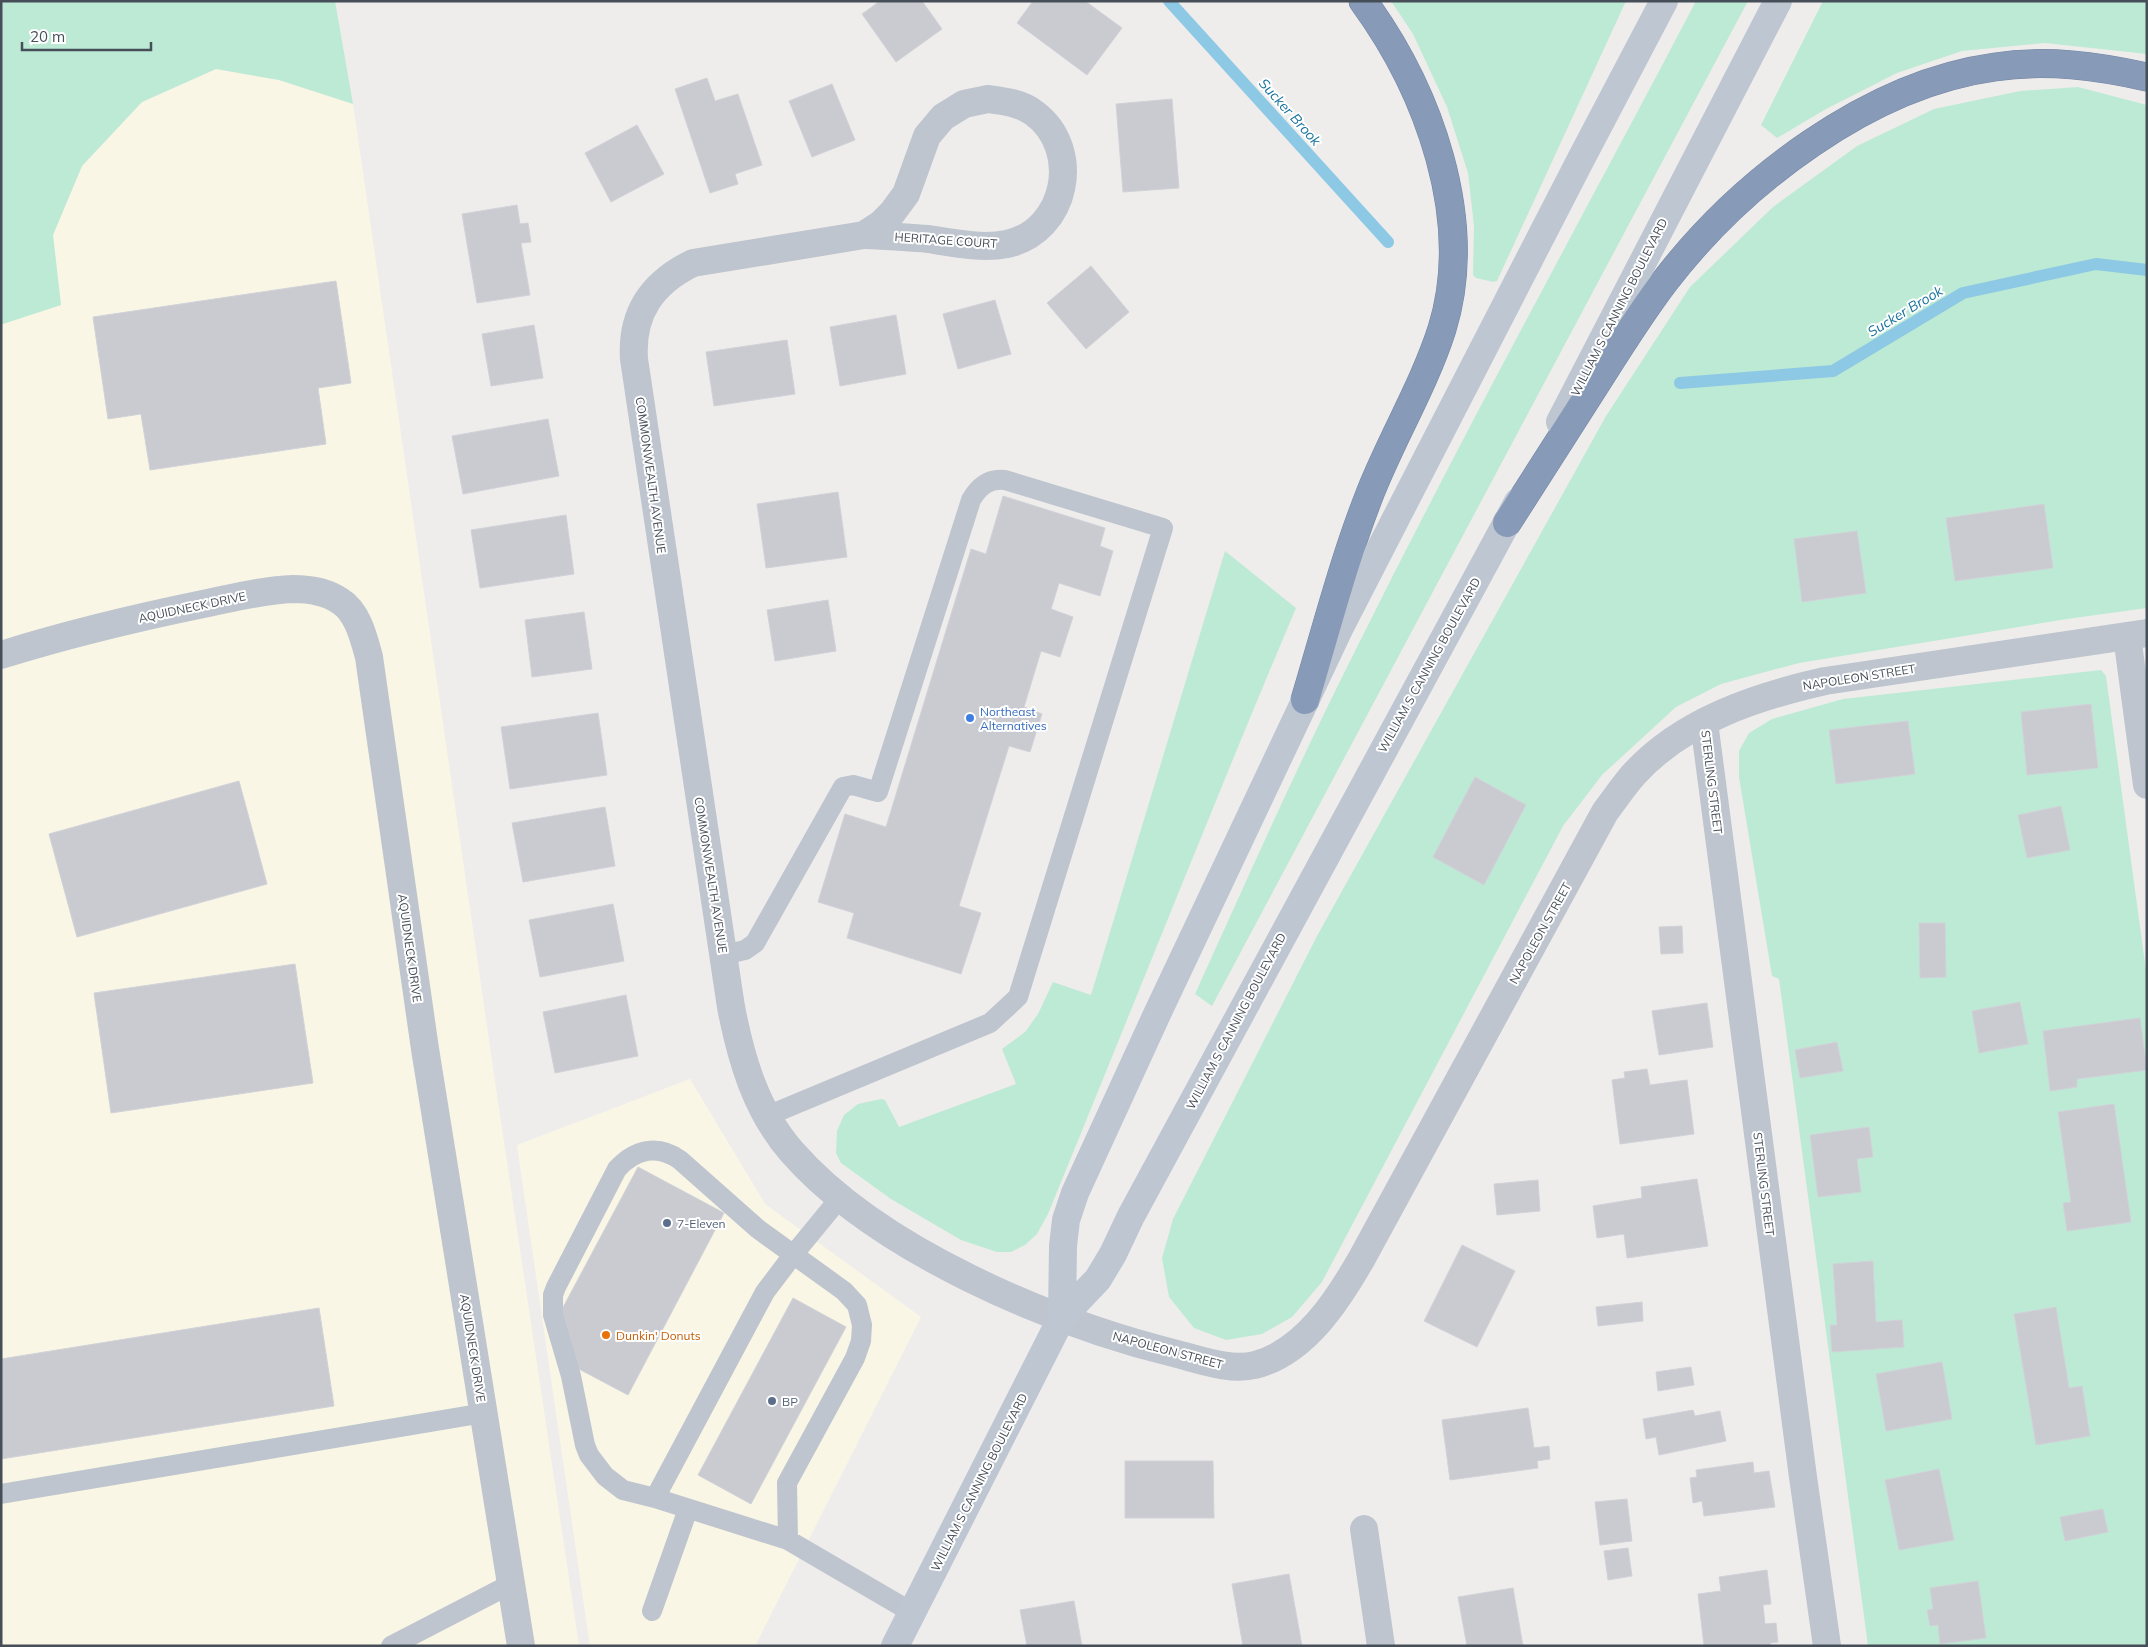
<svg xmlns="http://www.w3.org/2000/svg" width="2148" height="1647" font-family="Mulish,sans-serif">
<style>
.commercial{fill:#faf6e6}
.green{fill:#bdead4}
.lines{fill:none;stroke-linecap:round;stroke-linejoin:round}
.stream{stroke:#8dc9e4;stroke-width:12}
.building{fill:#cacbd1;stroke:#d1d2d8}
.highway-casing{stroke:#7385a4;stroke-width:29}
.lane{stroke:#bec5ce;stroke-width:20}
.street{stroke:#bec5ce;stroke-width:28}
.secondary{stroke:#bec6d2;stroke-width:28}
.highway{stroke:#879ab8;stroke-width:28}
.shop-dot{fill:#3f7fe0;stroke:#fff;stroke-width:2}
.service-dot{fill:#5c6f8a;stroke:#fff;stroke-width:2}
.food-dot{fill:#e8710a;stroke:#fff;stroke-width:2}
.labels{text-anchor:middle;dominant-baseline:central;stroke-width:4;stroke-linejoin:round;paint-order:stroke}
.street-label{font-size:12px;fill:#464e58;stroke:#fff}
.shop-label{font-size:12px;fill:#366cbe;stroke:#fff;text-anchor:start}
.service-label{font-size:12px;fill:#4e5e75;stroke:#fff;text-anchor:start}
.food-label{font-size:12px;fill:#c56008;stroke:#fff;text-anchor:start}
.water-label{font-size:14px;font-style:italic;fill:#16719b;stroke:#fff}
</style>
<rect width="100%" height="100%" fill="#efedec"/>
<path class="commercial" d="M216,69L279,80L353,104L499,1109L579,1646H1V324L61,305L53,235L82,166L142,102Z
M690,1079L765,1204L921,1317L755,1646H590L517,1145Z"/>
<path class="green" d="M1,1H335L353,104L279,80L216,69L142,102L82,166L53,235L61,305L3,324H1Z
M1391,1H1626L1497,281L1493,282L1476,278L1473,275L1474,226L1468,173L1447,107L1413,34Z
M1696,1H1748L1212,1006L1195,994C1248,877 1300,760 1358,645C1466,428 1583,216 1696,1Z
M1823,1H2147V54L2045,43L1962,51L1897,73L1826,109L1777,138L1761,125Z
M2078,87L2147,105V608L2067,619L1799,663L1721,684L1676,707L1602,775L1563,826L1322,1282L1292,1317L1262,1334L1226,1340L1194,1328L1169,1297L1162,1258L1173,1219L1317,936L1606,416L1690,287L1773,207L1857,146L1934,109L2020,91Z
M1225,551L1296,608C1211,809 1131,1012 1048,1214L1037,1234L1025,1245L1011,1252H997L961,1240L891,1199L841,1163L836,1153L837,1131L844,1115L858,1104L881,1099L885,1100L899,1127L1016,1084L1002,1049L1025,1032L1038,1014L1053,982L1091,995Z
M2101,670L2106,676L2147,978V1646H1868L1779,979L1772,976L1739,777V751L1749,733L1772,719L1843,699Z"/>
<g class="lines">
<path class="stream" d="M1169,1L1388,242
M1680,383L1833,371L1963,293L2096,264L2147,270"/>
</g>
<path class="building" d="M880,1H922L942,29L896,62L862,14Z
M1033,1H1085L1122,28L1087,75L1017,23Z
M707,78L715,101L738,94L762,165L735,174L738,184L710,193L675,89Z
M832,84L855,140L812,157L789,101Z
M1172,99L1179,188L1123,192L1116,104Z
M637,125L664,174L611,202L585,153Z
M517,205L520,224L528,223L531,242L521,243L530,295L477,303L462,214Z
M1091,266L1129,312L1086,349L1047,303Z
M336,281L351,383L318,388L326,444L150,470L141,414L108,419L93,317Z
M995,300L1011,354L958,369L943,314Z
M896,315L906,374L840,386L830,327Z
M534,325L543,378L491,386L482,334Z
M787,340L795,394L714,406L706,352Z
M548,419L559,476L463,494L452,436Z
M838,492L847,557L766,568L757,504Z
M1003,496L1105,528L1100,546L1113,551L1100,596L1059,583L1051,609L1073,617L1060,657L1041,651L1024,707L1042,714L1030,752L1009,746L959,906L981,913L961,974L847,938L854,913L818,902L845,814L886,827L971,549L986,554Z
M2044,504L2053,568L1955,581L1946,518Z
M566,515L574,574L480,588L471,530Z
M1857,531L1866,593L1802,602L1794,539Z
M828,600L836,651L775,661L767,610Z
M584,612L592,669L532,677L525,620Z
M2091,704L2098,768L2027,775L2021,712Z
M598,713L607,775L510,789L501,727Z
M1908,721L1915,774L1836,784L1829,730Z
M1475,777L1526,805L1484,885L1433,857Z
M239,781L267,884L77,937L49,834Z
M2061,806L2070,850L2027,858L2018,815Z
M605,807L615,866L523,882L512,823Z
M613,904L624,961L540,977L529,920Z
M1919,923H1945L1946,977L1920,978Z
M1682,926L1683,953L1661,954L1659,927Z
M295,964L313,1083L111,1113L94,993Z
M626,995L638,1056L555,1073L543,1012Z
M2020,1002L2028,1044L1979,1053L1972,1011Z
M1707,1003L1713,1047L1659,1055L1652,1011Z
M2140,1018L2147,1070L2077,1079V1087L2050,1091L2043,1031Z
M1837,1042L1843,1071L1800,1078L1795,1050Z
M1647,1069L1650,1085L1687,1080L1694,1134L1620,1144L1612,1080L1625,1078L1624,1072Z
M2114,1104L2131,1222L2067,1231L2063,1203L2071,1202L2058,1112Z
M1869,1127L1873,1157L1857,1159L1861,1192L1818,1197L1810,1135Z
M638,1167L724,1213L628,1395L577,1368L560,1313Z
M1697,1179L1708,1246L1627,1258L1624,1234L1597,1238L1593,1206L1642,1198L1641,1187Z
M1538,1180L1540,1211L1497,1215L1494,1184Z
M1462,1245L1515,1271L1477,1347L1424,1321Z
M1873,1261L1876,1322L1902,1320L1904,1347L1832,1352L1830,1325H1837L1833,1264Z
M793,1298L846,1327L751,1504L698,1475Z
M1642,1302L1643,1321L1598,1326L1596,1307Z
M2056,1307L2069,1388L2082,1386L2090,1436L2036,1445L2014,1314Z
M319,1308L334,1406L1,1459V1359Z
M1942,1362L1952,1419L1886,1431L1876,1374Z
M1691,1367L1694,1385L1658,1391L1656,1372Z
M1528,1408L1534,1448L1549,1446L1550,1459L1537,1461L1538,1468L1450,1480L1442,1420Z
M1693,1410L1695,1416L1720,1411L1726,1441L1659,1455L1656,1437L1646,1439L1643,1419Z
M1125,1461H1213L1214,1518H1125Z
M1753,1462L1754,1473L1769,1471L1775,1507L1704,1516L1702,1501L1693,1503L1690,1478L1697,1477L1696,1470Z
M1939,1469L1954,1540L1899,1550L1885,1480Z
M1627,1499L1632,1541L1600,1545L1595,1502Z
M2103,1509L2108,1532L2065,1541L2060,1517Z
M1628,1548L1632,1576L1608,1580L1604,1551Z
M1767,1570L1771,1604L1763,1605L1765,1624L1776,1623L1778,1642L1770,1643L1771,1646H1704L1698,1594L1721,1591L1719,1577Z
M1289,1574L1302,1646H1243L1232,1584Z
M1978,1581L1986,1638L1940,1644L1938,1625L1930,1626L1927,1610L1933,1609L1930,1588Z
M1513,1588L1523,1646H1467L1458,1597Z
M1074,1601L1082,1646H1027L1020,1610Z"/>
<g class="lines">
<defs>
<path id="highway" d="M1507,523C1536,477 1565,432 1594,387C1617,351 1639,315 1665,281C1741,182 1869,84 1995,67C2047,59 2097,66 2147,77
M1305,700C1326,630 1344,559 1371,491C1393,436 1424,385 1442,329C1476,219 1428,90 1363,1"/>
</defs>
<use href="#highway" class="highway-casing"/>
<path class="lane" d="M723,955L745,950L755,943L843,787L853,785L878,792L971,500C979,486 989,478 1005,480L1163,528L1018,997L990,1023L767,1116
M839,1199L793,1255L765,1292L655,1498L788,1540L913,1613
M1,1494L484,1413
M655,1498L623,1490L605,1476L589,1455L585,1445L571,1376L553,1315V1295L556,1287L617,1169C635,1149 658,1144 680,1160L758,1229L844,1291L857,1305L862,1325L861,1341L855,1358L787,1483L788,1540
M652,1611L688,1509
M391,1646L511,1584"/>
<path class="street" d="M988,99C1004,101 1021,103 1034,113C1083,149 1067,231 1007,244C982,249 953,243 928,239C907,237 885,236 864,235L881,224L892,213L906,194L927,136L943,117L964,104Z
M864,235L693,263C652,283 631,313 634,359L731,1007C741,1059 756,1111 792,1152C878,1250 1051,1323 1177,1354C1201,1360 1230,1371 1255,1365C1305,1352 1338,1300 1362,1258L1605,812C1615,799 1624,785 1635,773C1684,720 1758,696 1825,681L2147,633
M2127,636L2147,785
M1,655C68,634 135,618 203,604C233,598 263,590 293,589C309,589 327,592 340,601C358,612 364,639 369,657L425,1049L521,1646
M1704,722L1803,1477L1827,1646
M1364,1529L1381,1646"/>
<path class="secondary" d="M1560,422L1778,1
M1062,1317L1063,1246L1066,1220L1075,1193L1158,1012L1340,627L1581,159L1664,1
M895,1646L1062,1317L1098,1279L1113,1254L1131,1216L1518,502"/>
<use href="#highway" class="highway"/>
</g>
<circle class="shop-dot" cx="970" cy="718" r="5"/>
<g class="service-dot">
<circle cx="667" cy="1223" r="5"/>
<circle cx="772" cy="1401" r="5"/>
</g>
<circle class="food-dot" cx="606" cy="1335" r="5"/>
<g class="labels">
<g class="street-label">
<text transform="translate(946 240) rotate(4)">HERITAGE COURT</text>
<text transform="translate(1619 307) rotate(-63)">WILLIAM S CANNING BOULEVARD</text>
<text transform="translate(651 475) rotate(82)">COMMONWEALTH AVENUE</text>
<text transform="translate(192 607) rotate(-12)">AQUIDNECK DRIVE</text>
<text transform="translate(1429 665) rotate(-61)">WILLIAM S CANNING BOULEVARD</text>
<text transform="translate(1859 677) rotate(-9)">NAPOLEON STREET</text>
<text transform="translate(1712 782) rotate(83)">STERLING STREET</text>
<text transform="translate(711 875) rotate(81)">COMMONWEALTH AVENUE</text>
<text transform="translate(1540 933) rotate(-61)">NAPOLEON STREET</text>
<text transform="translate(410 948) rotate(82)">AQUIDNECK DRIVE</text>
<text transform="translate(1236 1021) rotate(-62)">WILLIAM S CANNING BOULEVARD</text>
<text transform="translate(1764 1184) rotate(83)">STERLING STREET</text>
<text transform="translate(473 1348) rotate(81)">AQUIDNECK DRIVE</text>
<text transform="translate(1168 1350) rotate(15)">NAPOLEON STREET</text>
<text transform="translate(979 1482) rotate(-63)">WILLIAM S CANNING BOULEVARD</text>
</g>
<g class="shop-label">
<text x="980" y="711">Northeast<tspan x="980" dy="14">Alternatives</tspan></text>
</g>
<g class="service-label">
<text x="677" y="1223">7-Eleven</text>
<text x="782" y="1401">BP</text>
</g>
<g class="food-label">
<text x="616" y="1335">Dunkin' Donuts</text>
</g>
<g class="water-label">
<text transform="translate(1290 112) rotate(48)">Sucker Brook</text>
<text transform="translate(1905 311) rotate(-31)">Sucker Brook</text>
</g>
</g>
<rect width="2148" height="1647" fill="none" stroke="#464e58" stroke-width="5"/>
<path d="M22 42v8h129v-8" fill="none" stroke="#464e58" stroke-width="2.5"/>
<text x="30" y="42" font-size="15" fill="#464e58" stroke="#ffffff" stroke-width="4" paint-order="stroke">20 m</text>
</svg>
